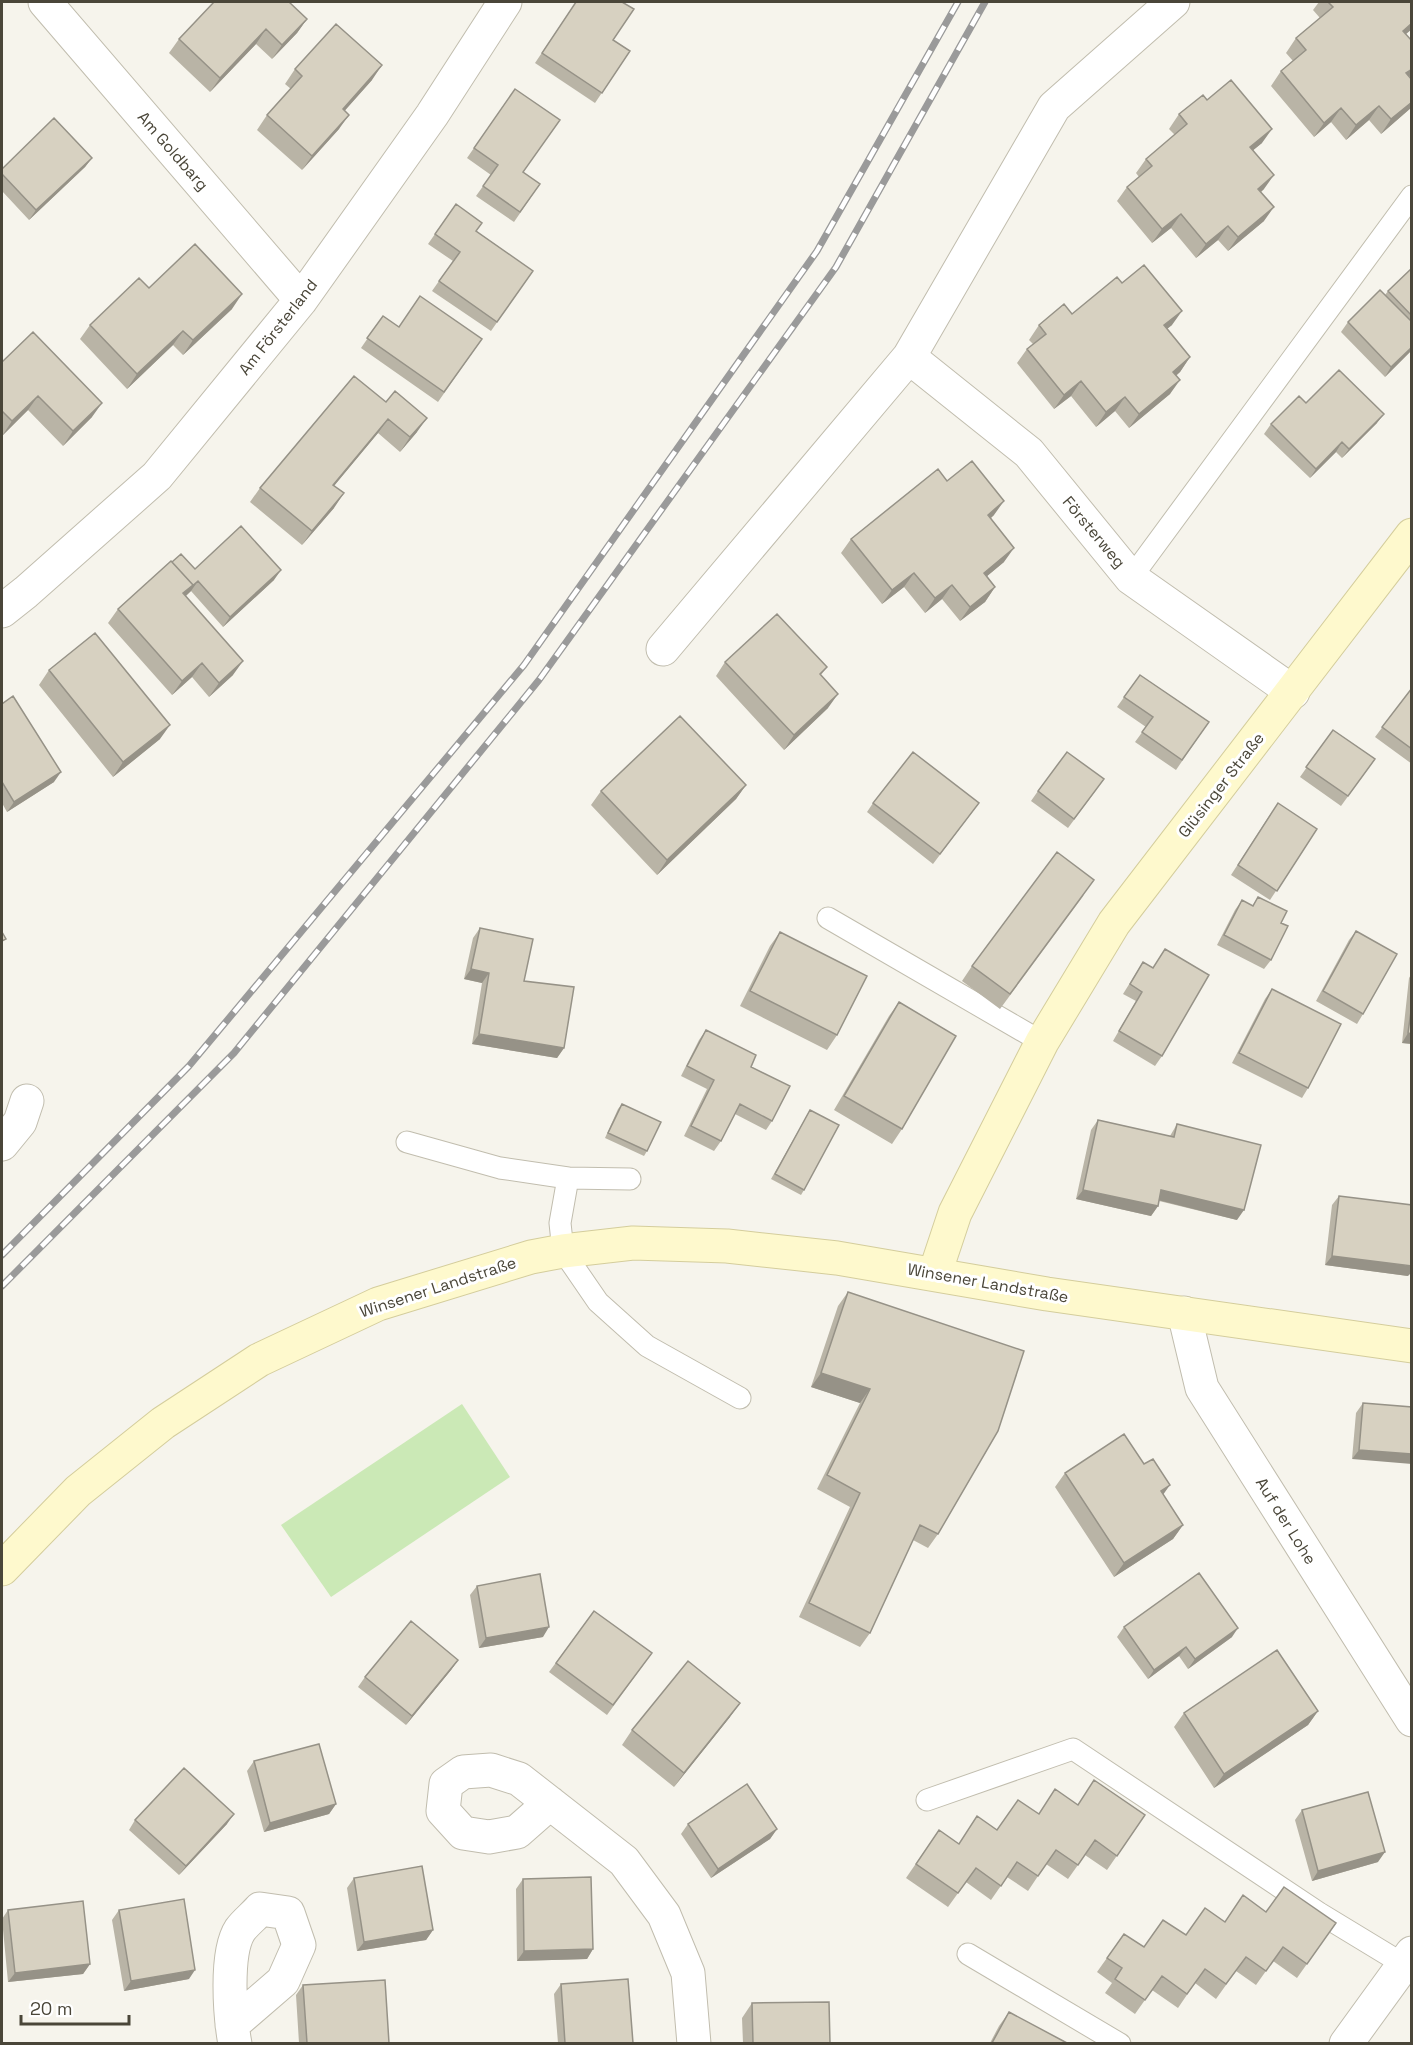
<svg xmlns="http://www.w3.org/2000/svg" width="1413" height="2045" font-family="'Space Grotesk',sans-serif">
<style>
.green{fill:#cbe9b6}
.lines{fill:none;stroke-linecap:round;stroke-linejoin:round}
.lane-casing{stroke:#c1bdae;stroke-width:23}
.street-casing{stroke:#c1bdae;stroke-width:35}
.secondary-casing{stroke:#d4cd9c;stroke-width:35}
.lane{stroke:#fff;stroke-width:21}
.street{stroke:#fff;stroke-width:33}
.secondary{stroke:#fef9cd;stroke-width:33}
.rail-casing{stroke:#9a9a9a;stroke-width:7}
.rail{stroke:#fff;stroke-width:4.5;stroke-dasharray:14;stroke-linecap:butt}
.wall{fill:#b9b4a6}
.shaded-wall{fill:#969287}
.building{fill:#d7d1c1;stroke:#969287;stroke-width:1.5}
.labels{text-anchor:middle;dominant-baseline:central;stroke-width:6;stroke-linejoin:round;paint-order:stroke}
.street-label{font-size:16px;fill:#4a4639;stroke:#fff}
</style>
<rect width="100%" height="100%" fill="#f6f4ec"/>
<path class="green" d="M462,1404L510,1477L331,1597L281,1525Z"/>
<g class="lines">
<defs>
<path id="lane" d="M1131,578L1412,196
M828,918L1042,1042
M407,1142L500,1168L568,1178L560,1223L563,1251L598,1302L647,1346L740,1398
M568,1178L630,1179
M927,1800L1073,1749L1319,1913L1403,1964
M968,1954L1120,2044"/>
<path id="street" d="M45,2L301,300
M1173,2L1054,107L909,357L1029,453L1131,578L1293,692
M2,611L26,592L157,476L301,300L432,115L505,2
M663,649L909,357
M2,1144L20,1122L27,1101
M1184,1313L1202,1388L1412,1720
M550,1803L517,1832L489,1837L463,1833L443,1811L446,1784L463,1772L491,1770L519,1779L624,1861L664,1915L688,1973L694,2044
M232,2025L283,1981L299,1945L288,1913L260,1909C254,1916 245,1923 240,1930C225,1953 230,2017 235,2044
M1346,2044L1412,1953"/>
<path id="secondary" d="M935,1273L955,1213L1042,1042L1114,923L1412,535
M2,1569L78,1491L163,1423L259,1360L378,1304L531,1257L563,1251L633,1243L727,1246L837,1258L1047,1294L1412,1346"/>
</defs>
<use href="#lane" class="lane-casing"/>
<use href="#street" class="street-casing"/>
<use href="#secondary" class="secondary-casing"/>
<use href="#lane" class="lane"/>
<use href="#street" class="street"/>
<use href="#secondary" class="secondary"/>
<defs>
<path id="rail" d="M2,1255L189,1066L524,665L817,251L958,2
M2,1286L234,1053L539,680L836,267L985,2"/>
</defs>
<use href="#rail" class="rail-casing"/>
<use href="#rail" class="rail"/>
</g>
<path class="wall" d="M576,2L613,40L630,51L595,103L535,63Z
M1319,2H1412V29L1405,34L1412,41V74L1409,77L1412,80V107L1381,134L1369,120L1346,140L1331,122L1314,137L1271,86L1281,71L1293,61L1286,53L1296,38L1320,18L1313,10Z
M307,19L297,33L272,59L256,44L210,92L169,53L179,39Z
M295,69L372,80L344,111L339,129L302,170L257,130L267,115L291,89L285,84Z
M515,89L523,172L540,184L514,222L476,196L491,175L467,158Z
M1207,100L1262,143L1253,150L1264,189L1261,192L1264,221L1228,251L1218,240L1196,258L1171,228L1152,243L1117,201L1127,187L1139,177L1136,173L1146,159L1175,135L1169,129L1179,114Z
M92,158L85,167L29,220L2,191V169Z
M456,204L476,231L533,271L491,331L432,291L453,261L428,244Z
M1412,268V350L1385,377L1341,332L1348,322L1385,295L1388,291Z
M1122,283L1172,325L1167,329L1190,357L1180,372L1176,376L1170,394L1129,428L1115,411L1096,427L1071,396L1054,409L1017,363L1027,349L1033,344L1029,340L1039,325L1072,314Z
M149,288L232,309L183,355L173,345L127,389L80,339L90,325Z
M383,316L399,327L482,339L438,402L361,348Z
M2,362L92,417L63,446L28,410L2,436Z
M354,376L417,432L400,452L378,433L334,486V508L302,545L250,502L260,488Z
M1306,403L1377,423L1342,458L1336,452L1310,478L1264,434L1271,424Z
M947,481L994,515L991,518L1004,562L987,576L995,587L985,602L960,621L942,599L925,613L904,587L882,604L841,553L851,539Z
M172,562L195,569L274,580L223,627L191,591L186,596L233,675L209,697L192,677L172,695L108,623L118,609Z
M725,662L827,667L821,675L828,708L784,750L716,676Z
M49,670L160,739L113,777L39,685Z
M1140,675L1209,722L1176,770L1135,742L1146,727L1117,707Z
M1412,688V764L1375,737Z
M2,704L54,782L7,812L2,803Z
M1333,730L1375,759L1341,806L1300,777Z
M746,785L736,799L657,875L591,805L601,791Z
M1097,789L1068,828L1031,801L1038,791Z
M873,803H979L933,864L867,812Z
M1271,813L1317,829L1270,900L1231,875Z
M1084,895L1000,1009L962,981L972,966Z
M1258,897L1281,923L1271,960L1264,969L1217,945L1235,910L1242,900L1252,906Z
M480,928L524,981L564,1048L557,1058L472,1044L482,983L464,979L473,938Z
M1356,931L1363,1014L1357,1024L1316,1001L1349,940Z
M780,932L837,1035L827,1050L740,1006L770,946Z
M1165,949L1162,1056L1155,1066L1113,1041L1136,1001L1123,994L1143,962L1153,968Z
M1412,973V1044L1402,1043L1409,978Z
M1272,989L1308,1088L1302,1098L1232,1063L1265,999Z
M899,1002L902,1129L892,1144L834,1110L889,1016Z
M706,1030L751,1067L772,1121L766,1130L735,1114L721,1141L714,1151L684,1136L707,1089L681,1076L699,1040Z
M622,1104L647,1151L644,1156L605,1138L618,1109Z
M810,1110L804,1190L801,1195L771,1179Z
M1098,1120L1170,1136L1177,1124L1237,1220L1159,1201L1158,1206L1151,1216L1076,1199L1091,1130Z
M1339,1196L1408,1276L1325,1265L1332,1205Z
M848,1292L938,1534L928,1548L913,1540L870,1633L860,1647L799,1617L850,1507L817,1489L860,1403L811,1387L838,1306Z
M1363,1403L1412,1407L1352,1459L1356,1413Z
M1065,1473L1163,1495L1183,1525L1173,1539L1114,1577L1055,1487Z
M477,1586L543,1637L479,1648L470,1595Z
M594,1611L652,1653L607,1715L549,1672Z
M1124,1627L1232,1637L1188,1669L1179,1656L1148,1679L1117,1637Z
M458,1660L451,1670L406,1725L358,1687L365,1677Z
M1318,1711L1308,1725L1214,1788L1174,1727L1184,1713Z
M730,1717L674,1787L622,1745L632,1730Z
M254,1761L336,1804L329,1814L264,1832L247,1771Z
M1077,1804L1145,1815L1107,1870L1085,1855L1068,1879L1046,1864L1028,1891L1007,1877L991,1900L966,1882L948,1907L906,1878L939,1830L959,1844L997,1830L1038,1814Z
M1302,1810L1378,1862L1312,1881L1295,1820Z
M135,1820L227,1824L179,1875L129,1830Z
M688,1824L777,1829L770,1839L711,1878L681,1834Z
M354,1878L433,1930L426,1940L357,1951L347,1888Z
M523,1879L593,1949L587,1959L517,1961L516,1889Z
M8,1910L90,1964L83,1974L8,1982L2,1919Z
M119,1910L189,1979L124,1991L112,1920Z
M1266,1912L1336,1923L1297,1978L1273,1961L1256,1985L1236,1971L1216,1999L1195,1983L1178,2008L1152,1990L1135,2014L1105,1993L1112,1983L1097,1972L1124,1934L1144,1947L1186,1935L1225,1922Z
M561,1984L633,2043H558L554,1994Z
M303,1985L389,2043H299L296,1995Z
M752,2003L830,2043H743L742,2018Z
M1009,2012L1067,2043H990L999,2026Z"/>
<path class="shaded-wall" d="M307,19L297,33L272,59L282,45Z
M1412,23V29L1393,45L1403,31Z
M266,29L256,44L210,92L220,78Z
M382,65L372,80L333,124L343,109Z
M1412,69V74L1396,88L1406,73Z
M1412,102V107L1381,134L1391,119Z
M1379,106L1369,120L1346,140L1356,125Z
M1341,108L1331,122L1314,137L1324,123Z
M349,115L339,129L302,170L312,156Z
M1272,129L1262,143L1240,161L1250,147Z
M92,158L85,167L29,220L36,210Z
M1274,175L1264,189L1248,203L1258,189Z
M1274,207L1264,221L1228,251L1238,237Z
M1181,214L1171,228L1152,243L1162,229Z
M1228,226L1218,240L1196,258L1206,244Z
M242,294L232,309L183,355L193,340Z
M1182,311L1172,325L1154,339L1164,325Z
M183,331L173,345L127,389L137,374Z
M1412,347V350L1385,377L1391,367Z
M1190,357L1180,372L1163,386L1173,372Z
M1180,380L1170,394L1129,428L1139,414Z
M1081,381L1071,396L1054,409L1064,395Z
M38,396L28,410L2,436L12,421Z
M1125,397L1115,411L1096,427L1106,412Z
M102,403L92,417L63,446L73,431Z
M1384,414L1377,423L1342,458L1349,449Z
M427,418L417,432L400,452L410,437Z
M388,419L378,433L323,499L333,485Z
M1342,442L1336,452L1310,478L1316,469Z
M344,493L334,508L302,545L312,531Z
M1004,501L994,515L978,529L988,515Z
M1014,548L1004,562L974,587L984,573Z
M281,570L274,580L223,627L230,617Z
M914,573L904,587L882,604L892,590Z
M198,581L191,591L173,607L183,593Z
M952,585L942,599L925,613L935,598Z
M995,587L985,602L960,621L970,607Z
M243,661L233,675L209,697L219,683Z
M202,663L192,677L172,695L182,681Z
M838,694L828,708L784,750L794,735Z
M170,725L160,739L113,777L123,762Z
M61,772L54,782L7,812L14,802Z
M746,785L736,799L657,875L667,860Z
M471,969L489,973L482,983L464,979Z
M1408,1033L1412,1034V1044L1402,1043Z
M479,1034L564,1048L557,1058L472,1044Z
M1083,1190L1158,1206L1151,1216L1076,1199Z
M1161,1190L1244,1210L1237,1220L1154,1199Z
M1332,1256L1412,1266V1272L1408,1276L1325,1265Z
M821,1373L870,1389L860,1403L811,1387Z
M1359,1450L1412,1454V1464L1352,1459Z
M1170,1485L1160,1499L1161,1491Z
M1183,1525L1173,1539L1114,1577L1124,1563Z
M549,1627L543,1637L479,1648L486,1638Z
M1238,1628L1232,1637L1188,1669L1195,1659Z
M1186,1647L1179,1656L1148,1679L1154,1670Z
M458,1660L451,1670L406,1725L412,1716Z
M740,1703L730,1717L674,1787L684,1773Z
M1318,1711L1308,1725L1214,1788L1224,1774Z
M336,1804L329,1814L264,1832L270,1823Z
M234,1814L227,1824L179,1875L186,1866Z
M777,1829L770,1839L711,1878L718,1869Z
M1385,1852L1378,1862L1312,1881L1318,1871Z
M433,1930L426,1940L357,1951L364,1942Z
M593,1949L587,1959L517,1961L524,1951Z
M90,1964L83,1974L8,1982L15,1973Z
M195,1970L189,1979L124,1991L131,1981Z"/>
<path class="building" d="M214,2H289L307,19L282,45L266,29L220,78L179,39Z
M576,2H622L634,9L613,40L630,51L602,93L542,53Z
M1328,2H1412V23L1403,31L1412,41V69L1406,73L1412,80V102L1391,119L1379,106L1356,125L1341,108L1324,123L1281,71L1306,50L1296,38L1333,7Z
M336,24L382,65L343,109L349,115L312,156L267,115L302,76L295,69Z
M1231,80L1272,129L1250,147L1274,175L1258,189L1274,207L1238,237L1228,226L1206,244L1181,214L1162,229L1127,187L1152,166L1146,159L1187,124L1179,114L1203,95L1207,100Z
M515,89L560,120L523,172L540,184L520,212L483,186L498,165L474,148Z
M54,118L92,158L36,210L2,174V169Z
M456,204L482,223L476,231L533,271L497,322L439,281L460,252L435,234Z
M195,244L242,294L193,340L183,331L137,374L90,325L139,278L149,288Z
M1144,265L1182,311L1164,325L1190,357L1173,372L1180,380L1139,414L1125,397L1106,412L1081,381L1064,395L1027,349L1046,334L1039,325L1064,304L1072,314L1117,277L1122,283Z
M1412,268V316L1388,291Z
M1380,290L1412,322V347L1391,367L1348,322Z
M420,296L482,339L444,392L367,338L383,316L399,327Z
M33,332L102,403L73,431L38,396L12,421L2,411V362Z
M1339,370L1384,414L1349,449L1342,442L1316,469L1271,424L1299,396L1306,403Z
M354,376L386,402L395,391L427,418L410,437L388,419L333,485L344,493L312,531L260,488Z
M972,461L1004,501L988,515L1014,548L984,573L995,587L970,607L952,585L935,598L914,573L892,590L851,539L938,469L947,481Z
M241,526L281,570L230,617L198,581L189,589L193,585L172,562L181,554L195,569Z
M171,561L193,585L183,593L243,661L219,683L202,663L182,681L118,609Z
M777,614L827,667L820,674L838,694L794,735L725,662Z
M95,633L170,725L123,762L49,670Z
M1140,675L1209,722L1182,760L1142,732L1153,717L1124,697Z
M1412,688V749L1382,727Z
M13,696L61,772L14,802L2,782V704Z
M680,716L746,785L667,860L601,791Z
M1333,730L1375,759L1348,796L1306,767Z
M913,752L979,803L940,854L873,803Z
M1067,752L1104,779L1074,819L1038,791Z
M1278,803L1317,829L1277,891L1238,865Z
M1057,852L1094,880L1010,994L972,966Z
M1258,897L1287,911L1281,923L1288,926L1271,960L1224,935L1242,900L1253,906Z
M480,928L533,939L524,981L574,987L564,1048L479,1034L489,973L471,969Z
M1356,931L1397,954L1363,1014L1323,991Z
M2,932L6,939L2,941Z
M780,932L867,976L837,1035L750,991Z
M1165,949L1209,975L1162,1056L1119,1031L1142,992L1130,984L1143,962L1153,968Z
M1272,989L1341,1024L1308,1088L1239,1053Z
M899,1002L956,1036L902,1129L844,1096Z
M1412,1004V1034L1408,1033Z
M706,1030L756,1055L751,1067L790,1086L772,1121L740,1104L721,1141L691,1126L714,1080L687,1066Z
M622,1104L661,1122L647,1151L608,1133Z
M810,1110L839,1125L804,1190L775,1174Z
M1098,1120L1174,1137L1177,1124L1261,1145L1244,1210L1161,1190L1158,1206L1083,1190Z
M1339,1196L1412,1205V1266L1332,1256Z
M848,1292L1024,1351L998,1431L938,1534L920,1525L870,1633L809,1603L860,1493L827,1475L870,1389L821,1373Z
M1363,1403L1412,1407V1454L1359,1450Z
M1124,1434L1144,1464L1153,1459L1170,1485L1161,1491L1183,1525L1124,1563L1065,1473Z
M1199,1573L1238,1628L1195,1659L1186,1647L1154,1670L1124,1627Z
M540,1574L549,1627L486,1638L477,1586Z
M594,1611L652,1653L613,1705L556,1663Z
M411,1621L458,1660L412,1716L365,1677Z
M1277,1650L1318,1711L1224,1774L1184,1713Z
M688,1661L740,1703L684,1773L632,1730Z
M319,1744L336,1804L270,1823L254,1761Z
M184,1768L234,1814L186,1866L135,1820Z
M1094,1780L1145,1815L1117,1856L1095,1840L1078,1865L1056,1850L1038,1876L1017,1862L1001,1886L976,1868L958,1893L916,1864L939,1830L959,1844L977,1816L997,1830L1018,1800L1039,1814L1055,1789L1078,1805Z
M747,1784L777,1829L718,1869L688,1824Z
M1368,1792L1385,1852L1318,1871L1302,1810Z
M422,1866L433,1930L364,1942L354,1878Z
M591,1877L593,1949L524,1951L523,1879Z
M1284,1887L1336,1923L1307,1964L1283,1947L1266,1971L1246,1957L1226,1984L1205,1969L1187,1994L1162,1976L1145,2000L1115,1979L1122,1968L1107,1958L1124,1934L1144,1947L1163,1920L1186,1935L1205,1908L1225,1922L1243,1895L1266,1912Z
M184,1899L195,1970L131,1981L119,1910Z
M83,1901L90,1964L15,1973L8,1910Z
M628,1979L633,2043H565L561,1984Z
M385,1980L389,2043H307L303,1985Z
M829,2002L830,2043H753L752,2003Z
M1009,2012L1067,2043H992Z"/>
<g class="labels">
<g class="street-label">
<text transform="translate(173 151) rotate(49)">Am Goldbarg</text>
<text transform="translate(278 327) rotate(-52)">Am Försterland</text>
<text transform="translate(1094 532) rotate(50)">Försterweg</text>
<text transform="translate(1221 785) rotate(-52)">Glüsinger Straße</text>
<text transform="translate(988 1283) rotate(10)">Winsener Landstraße</text>
<text transform="translate(438 1287) rotate(-18)">Winsener Landstraße</text>
<text transform="translate(1286 1521) rotate(58)">Auf der Lohe</text>
</g>
</g>
<rect width="1413" height="2045" fill="none" stroke="#4a4639" stroke-width="6"/>
<path d="M21 2015v9h108v-9" fill="none" stroke="#4a4639" stroke-width="3"/>
<text x="30" y="2015" font-size="18" fill="#4a4639" stroke="#ffffff" stroke-width="4.5" paint-order="stroke">20 m</text>
</svg>
